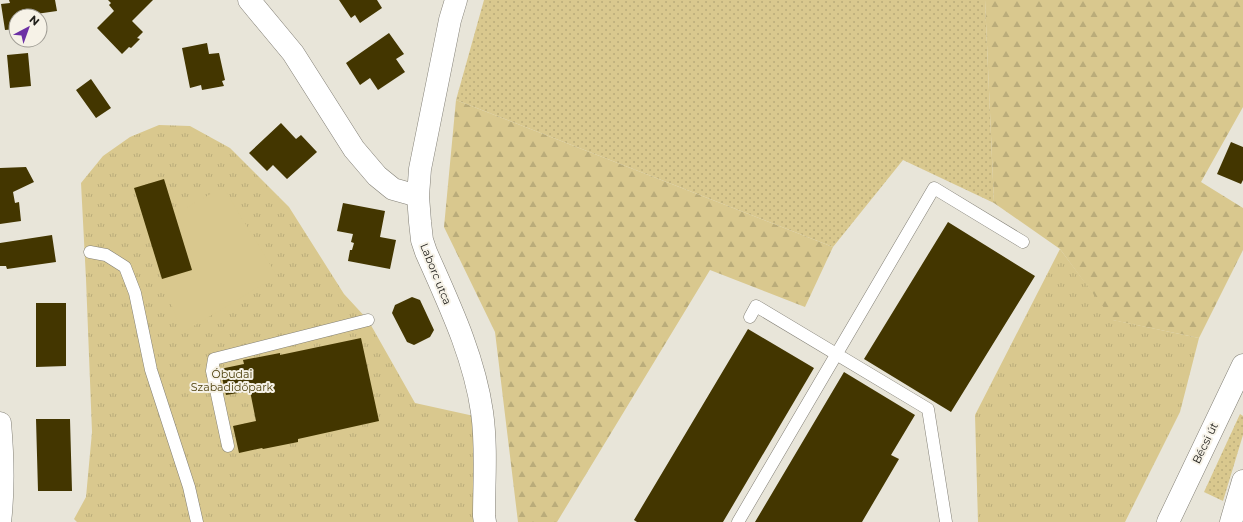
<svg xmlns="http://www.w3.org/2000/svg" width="1243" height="522" font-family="Montserrat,sans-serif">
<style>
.grass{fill:url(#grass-dots)}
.forest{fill:url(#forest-firs)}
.park{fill:url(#park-tufts)}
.garden{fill:#d9c88e}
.building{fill:#433600}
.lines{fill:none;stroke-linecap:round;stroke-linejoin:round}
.lane-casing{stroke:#827f75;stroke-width:13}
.street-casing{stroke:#827f75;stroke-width:23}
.secondary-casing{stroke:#827f75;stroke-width:23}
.primary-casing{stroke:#827f75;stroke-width:23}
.lane{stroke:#fff;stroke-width:12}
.street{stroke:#fff;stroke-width:22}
.secondary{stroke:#fff;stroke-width:22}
.primary{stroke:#fff;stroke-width:22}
.labels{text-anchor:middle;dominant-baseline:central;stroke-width:4;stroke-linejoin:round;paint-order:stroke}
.street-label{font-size:11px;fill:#21201c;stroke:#f6f2e7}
.park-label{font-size:11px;fill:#4b3d08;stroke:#f6f2e7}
</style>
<defs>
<pattern id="grass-dots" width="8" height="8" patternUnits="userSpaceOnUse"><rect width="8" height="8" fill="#d9c88e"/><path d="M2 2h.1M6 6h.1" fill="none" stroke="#baac7a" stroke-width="1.8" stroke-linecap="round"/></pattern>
<pattern id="forest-firs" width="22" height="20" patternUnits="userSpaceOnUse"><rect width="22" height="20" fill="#d9c88e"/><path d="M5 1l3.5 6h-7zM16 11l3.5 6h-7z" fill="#baac7a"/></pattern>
<pattern id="park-tufts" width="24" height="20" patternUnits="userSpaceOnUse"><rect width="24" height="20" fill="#d9c88e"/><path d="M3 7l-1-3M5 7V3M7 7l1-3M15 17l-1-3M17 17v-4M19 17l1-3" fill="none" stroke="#baac7a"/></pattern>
</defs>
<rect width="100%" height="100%" fill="#e8e5d9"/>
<path class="grass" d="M484,0H985L994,203L903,160L833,247L456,100Z
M1240,414L1243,416V435L1223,501L1204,492Z"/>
<path class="forest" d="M985,0H1243V107L1201,182L1243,208V250L1199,338L1112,320L1060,249L994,203Z
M456,100L833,247L805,307L710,270L557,522H518L495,332L444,227Z"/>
<path class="park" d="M159,125L190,126L230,148L289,207L344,294L368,320L415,403L474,416L477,522H77L74,519L86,497L92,432L86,279L81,183L103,156L130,137Z
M1060,249L1113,320L1199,338L1180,412L1125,522H978L975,415Z"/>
<path class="garden" d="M223,187L277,276L182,333L162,279L175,214Z"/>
<path class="building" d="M9,0H55L57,11L36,14L37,16H16V29L5,30L1,4L10,3Z
M108,0H153L132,21L143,32L137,38L140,39L131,48L129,47L122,54L97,28L114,11L109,5L111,3Z
M339,0H377L382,8L360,23L355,15L351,18Z
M389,33L404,54L396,59L405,72L378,90L370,78L360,85L346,63Z
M207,43L209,54L219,53L225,80L222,81L224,86L202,90L201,85L190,88L182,48Z
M28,53L31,86L10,88L7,55Z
M91,79L111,108L96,118L76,90Z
M281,123L296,139L301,135L317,152L287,179L273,165L267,171L249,153Z
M1231,142L1243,147V180L1241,184L1217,174Z
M26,167L34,182L13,192L15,203L19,202L21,221L0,224V168Z
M164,179L192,270L162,279L134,188Z
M343,203L385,211L380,237L396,240L390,269L348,261L350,250H352L354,243L351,242L353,234L337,231Z
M948,222L1035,276L951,412L864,359Z
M52,235L56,262L7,269L6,266H0V243Z
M412,297L420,300L434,330L430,337L414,345L407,342L392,313L395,305Z
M36,303H66V366L36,367Z
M748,329L814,368L723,522H637L634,520Z
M361,338L379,421L298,439V442L263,449L262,448L239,453L233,426L256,421L250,391L226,395L220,369L244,364L243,360L280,353V355Z
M844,372L915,415L891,455L899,459L862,522H755Z
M36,419H70L72,491H38Z"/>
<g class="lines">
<defs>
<path id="lane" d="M90,252L106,255L125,267L135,293L151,370L189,487L197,522
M750,317L756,306L928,409L946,522
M228,446L212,371L214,359L368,320
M738,522L934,188L1023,242"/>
<path id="street" d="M249,0L293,53L354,149L377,176L393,189L418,196
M456,0L450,20L420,169L418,196L420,222L422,240L426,252C449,304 474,356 482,412C487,447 484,482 484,516L485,522
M1231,522L1243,481"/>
<path id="secondary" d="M0,423C3,456 4,489 0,522"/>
<path id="primary" d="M1168,522L1243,365"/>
</defs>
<use href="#lane" class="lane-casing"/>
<use href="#street" class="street-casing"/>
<use href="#secondary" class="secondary-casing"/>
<use href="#primary" class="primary-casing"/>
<use href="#lane" class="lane"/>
<use href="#street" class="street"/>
<use href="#secondary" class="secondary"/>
<use href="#primary" class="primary"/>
</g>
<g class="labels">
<g class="street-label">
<text transform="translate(436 274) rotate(68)">Laborc utca</text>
<text transform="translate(1205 443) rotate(-64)">Bécsi út</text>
</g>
<g class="park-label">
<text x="232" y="374">Óbudai<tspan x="232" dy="13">Szabadidőpark</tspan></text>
</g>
</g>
<g transform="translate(28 28) rotate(41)"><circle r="19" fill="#f6f2e7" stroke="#a19e96"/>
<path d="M0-3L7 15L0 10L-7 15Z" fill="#6c30a5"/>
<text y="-6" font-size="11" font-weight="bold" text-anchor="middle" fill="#21201c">N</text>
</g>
</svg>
